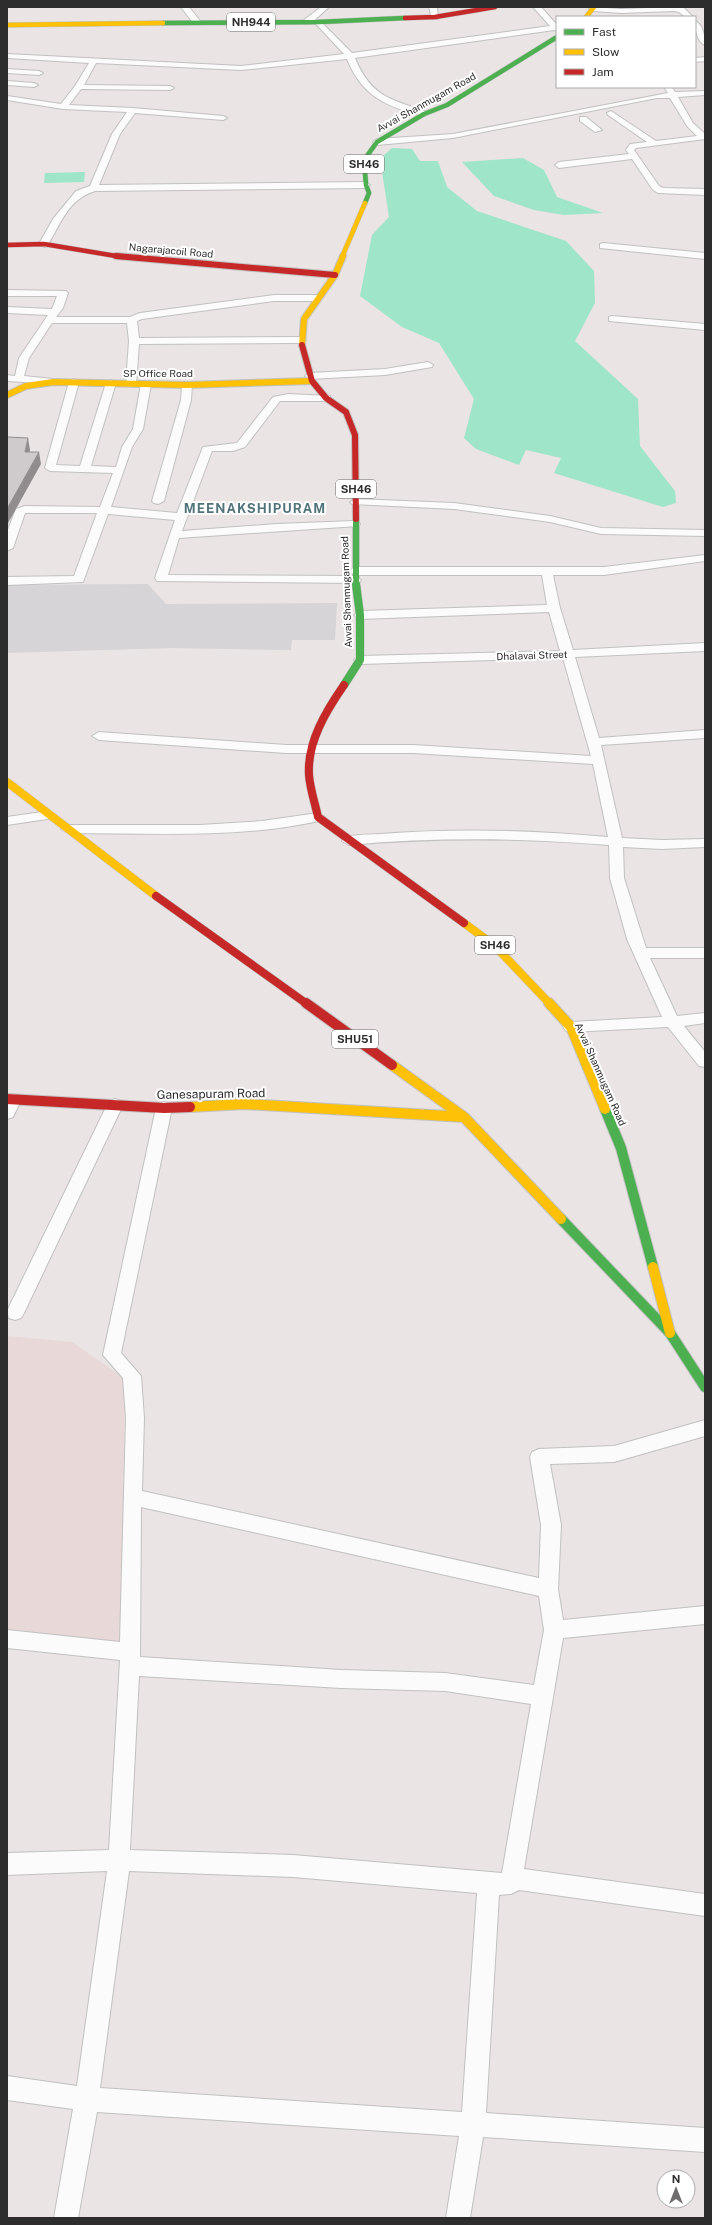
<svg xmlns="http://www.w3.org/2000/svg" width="712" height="2225" font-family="'Public Sans',sans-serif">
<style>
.industrial{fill:#d6d4d7}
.education{fill:#e8d8d8}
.water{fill:#9fe5c9}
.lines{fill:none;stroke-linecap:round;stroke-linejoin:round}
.street-casing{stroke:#c1c1c1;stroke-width:2}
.fast-far3-casing{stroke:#c1c1c1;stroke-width:5.5}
.fast-far2-casing{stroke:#c1c1c1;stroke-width:8}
.fast-far1-casing{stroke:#c1c1c1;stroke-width:9}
.fast-casing{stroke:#c1c1c1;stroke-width:12}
.slow-far3-casing{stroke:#c1c1c1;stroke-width:5.5}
.slow-far2-casing{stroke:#c1c1c1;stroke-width:8}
.slow-far1-casing{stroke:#c1c1c1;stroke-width:9}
.slow-casing{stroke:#c1c1c1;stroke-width:12}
.jam-far3-casing{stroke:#c1c1c1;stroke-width:5.5}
.jam-far2-casing{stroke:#c1c1c1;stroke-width:8}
.jam-far1-casing{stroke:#c1c1c1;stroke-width:9}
.jam-casing{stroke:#c1c1c1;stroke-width:12}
.street{fill:#fcfbfb;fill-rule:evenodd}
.fast-far3{stroke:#4caf50;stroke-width:4.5}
.fast-far2{stroke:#4caf50;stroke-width:6}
.fast-far1{stroke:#4caf50;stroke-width:8}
.fast{stroke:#4caf50;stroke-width:10}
.slow-far3{stroke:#ffc107;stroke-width:4.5}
.slow-far2{stroke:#ffc107;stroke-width:6}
.slow-far1{stroke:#ffc107;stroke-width:8}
.slow{stroke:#ffc107;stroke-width:10}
.jam-far3{stroke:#c62828;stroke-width:4.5}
.jam-far2{stroke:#c62828;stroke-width:6}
.jam-far1{stroke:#c62828;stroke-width:8}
.jam{stroke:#c62828;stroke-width:10}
.shaded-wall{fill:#918d8e}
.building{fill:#cfcacb;stroke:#918d8e}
.labels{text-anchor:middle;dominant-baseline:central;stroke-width:4;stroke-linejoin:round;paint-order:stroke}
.far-street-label{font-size:10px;fill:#2d2d2d;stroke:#fff}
.shield{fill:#fff;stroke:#6c6c6c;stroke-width:1}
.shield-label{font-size:11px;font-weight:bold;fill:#2d2d2d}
.street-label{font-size:12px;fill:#2d2d2d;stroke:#fff}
.far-district-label{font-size:13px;font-weight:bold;letter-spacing:1px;fill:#51747b;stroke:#fff}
</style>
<rect width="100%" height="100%" fill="#eae4e4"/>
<path class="industrial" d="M148,584L166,604L337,603L335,640H292L291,650L172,648L7,653V585Z"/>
<path class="education" d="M7,1336L72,1342L125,1379L121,1649L7,1632Z"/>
<path class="water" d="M392,148L412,149L420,161H438L447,187L477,211L566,241L594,271L595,303L575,341L638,399L640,446L675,491L676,503L663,507L554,473L561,458L526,450L519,465L476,449L464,438L474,399L439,343L402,327L360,296L372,235L389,217L380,159Z
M523,158L544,170L557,197L603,213L564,215L534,210L494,196L462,162Z
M85,172L84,182L44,183L45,173Z"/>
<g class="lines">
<defs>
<path id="street" d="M181,7H189L201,22L200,24H194Z
M321,7H329L310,24H304V20Z
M429,7H437L438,19H432Z
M533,7H541L557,25V31L554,30L355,58C371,97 390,99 427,112L428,114L424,116C386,107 362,96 347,59L241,70L96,63L84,85L170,86L174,88L170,90L81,89L69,105L133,108L223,116L227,118L223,120L135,113L120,134L99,185L366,182L370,185L366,188L95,191C68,199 61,224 47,246L44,247L39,244L53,219L76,191L90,186L112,134L127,112L63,109L7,100V96L61,104L75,86L89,63L7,58V54L241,66L344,54L316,24V20H319L352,53L550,26Z
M592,7L621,9L675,7L684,8L693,17H685L679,12L674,11L621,13L593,11L589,9Z
M695,21C703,24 705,37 705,45C697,42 695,29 695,21Z
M705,57V61L695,62V58Z
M7,69L39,71L43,73L39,75L7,73Z
M7,81L34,83L38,85L34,87L7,85Z
M664,87H672L675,92L705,91V95L678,97L693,123L705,134V139L636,148L634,150L659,186L663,188L705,189V195L658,193L653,190L632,159L559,168L555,165L559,162L629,154L626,150L630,144L647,142L608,115L607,113L611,111L656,141L697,136L687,126L670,98H657L453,138L377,145L373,142L377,139L453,134L668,93Z
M580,117H586L602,130L595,132L580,121Z
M603,243L705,253V259L600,248V244Z
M7,290L66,291L68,293L63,308L56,317H130L140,313L274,295H317L322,298L317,301H274L142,319L137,321L139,338L301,337L306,340L301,343L139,344L136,384L131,387L126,384L129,341L127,323H52L29,358L24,376L53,379L57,380V384L7,381V375L15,376L19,358L48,315L7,313V307L52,309L57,296H7Z
M612,316L705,324V330L609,321V317Z
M428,362L433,365L432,367L385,375L310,379L305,376L310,373L385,369Z
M74,379L79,382L56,465L80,466L106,383L111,380L116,383L91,466L116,467L122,447L133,429L141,384L142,382H150L151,384L143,429L132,447L111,507L177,513L203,447L237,443L273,397L288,394L330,396V400L326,401H280L245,447L233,451H212L182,531L277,524L354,521L360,524L358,526L179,538L168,575L355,576L361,580L359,583L157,581L155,578L175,520L108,514L83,582L7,585V577L74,576L97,513H25L13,548L7,551V532L16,509L25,506L100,507L113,473L50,471L45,468L69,382Z
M187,382L192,385L191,400L164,501L158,504L154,503L152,501L181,400L182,385Z
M356,499L454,503L550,516L601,528L705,530V536L601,534L550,522L454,509L352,504L350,502Z
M705,555V561L604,575H553L560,608L573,650L705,643V651L575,657L599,738L705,730V738L601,745L622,838L662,840L705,839V847L662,849L623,847L624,878L646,948H705V958H650L677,1016L705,1013V1023L684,1026L705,1052V1067L699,1066L668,1027L571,1032L566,1031L563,1027L566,1023L571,1022L662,1017L627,939L610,878L609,845C522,838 437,837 349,845L342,841C348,833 370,835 380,834C456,828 532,830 608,837L593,764L413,753H286L99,740L92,736L99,732L286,745H413L591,756L563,658L360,664L354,660L360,656L560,651L549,612L360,619L354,615L360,611L547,605L542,575H355L349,571L355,567H604Z
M49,811L56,815L54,818L7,825V817Z
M318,813L325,817L323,820C245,839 148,833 68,833L61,829L68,825H200L262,821Z
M13,1094L19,1096L21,1100L13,1117L7,1119V1097Z
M115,1099L121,1101L123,1105L24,1313L21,1318L15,1320L9,1318L7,1311L107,1105L109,1101Z
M164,1102L170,1104L172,1108L121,1353L141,1376L144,1418L142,1491L539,1578L541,1525L530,1457L532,1452L539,1449L614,1446L705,1420V1436L614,1462L550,1464L561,1525L558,1589L563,1620L705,1606V1624L563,1638L524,1869L705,1894V1916L519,1890L511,1894L499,1895L486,2113L705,2128V2152L483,2137L470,2218H446L459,2136L97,2112L78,2218H54L73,2109L7,2100V2076L77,2086L107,1871L7,1875V1853L109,1850L120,1660L7,1648V1630L120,1642L126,1418L123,1378L103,1355L156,1108L158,1104ZM141,1507L539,1596L544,1630L534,1685L445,1673L341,1670L140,1657ZM139,1676L341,1688L445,1691L531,1704L502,1873L293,1855L130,1850ZM129,1871L293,1877L477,1893L462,2112L100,2088Z"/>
<path id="fast-far3" d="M163,23L319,22L405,18
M365,203L369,193L366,185L364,160L377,142L424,114L447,105L557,37"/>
<path id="fast-far2" d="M356,585V519"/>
<path id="fast-far1" d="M344,685L360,660V615L356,584"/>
<path id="fast" d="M605,1109L621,1148L653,1267
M561,1219L670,1333L705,1387"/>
<path id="slow-far3" d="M586,17L594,7
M7,25L163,23
M342,257L365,203"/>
<path id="slow-far2" d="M302,345L304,319L335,275L343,256
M7,395L26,386L53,382L187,385L312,381"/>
<path id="slow-far1" d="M7,782L156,896
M464,923L495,946L550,1004"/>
<path id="slow" d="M549,1003L571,1027L605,1109
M392,1065L464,1117L561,1219
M190,1107L244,1104L464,1117
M653,1267L670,1333"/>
<path id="jam-far3" d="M405,18L435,17L495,7
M7,245L44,244L122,257"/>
<path id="jam-far2" d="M116,256L335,275
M302,345L312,381L326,398L346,412L355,435L356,519"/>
<path id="jam-far1" d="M344,685C326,711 307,742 309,775C310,789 315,803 318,817L464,923
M156,896L307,1004"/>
<path id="jam" d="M306,1003L392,1065
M7,1099L164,1108L190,1107"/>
</defs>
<use href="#street" class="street-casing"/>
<use href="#fast-far3" class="fast-far3-casing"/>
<use href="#fast-far2" class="fast-far2-casing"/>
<use href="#fast-far1" class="fast-far1-casing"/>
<use href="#fast" class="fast-casing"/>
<use href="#slow-far3" class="slow-far3-casing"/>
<use href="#slow-far2" class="slow-far2-casing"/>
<use href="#slow-far1" class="slow-far1-casing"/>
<use href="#slow" class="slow-casing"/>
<use href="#jam-far3" class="jam-far3-casing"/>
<use href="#jam-far2" class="jam-far2-casing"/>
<use href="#jam-far1" class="jam-far1-casing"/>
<use href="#jam" class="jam-casing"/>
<use href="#street" class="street"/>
<use href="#fast-far3" class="fast-far3"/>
<use href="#fast-far2" class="fast-far2"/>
<use href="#fast-far1" class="fast-far1"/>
<use href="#fast" class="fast"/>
<use href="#slow-far3" class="slow-far3"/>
<use href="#slow-far2" class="slow-far2"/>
<use href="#slow-far1" class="slow-far1"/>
<use href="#slow" class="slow"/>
<use href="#jam-far3" class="jam-far3"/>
<use href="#jam-far2" class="jam-far2"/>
<use href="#jam-far1" class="jam-far1"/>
<use href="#jam" class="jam"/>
</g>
<path class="shaded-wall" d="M28,438L30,450L26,464L25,452Z
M39,452L41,464L7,525V509Z"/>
<path class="building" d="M7,437L28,438L25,452H39L7,509Z"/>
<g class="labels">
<g class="far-street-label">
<text transform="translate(426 102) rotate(-29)">Avvai Shanmugam Road</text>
<text transform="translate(171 250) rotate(5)">Nagarajacoil Road</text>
<text x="158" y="373">SP Office Road</text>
<text transform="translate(346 592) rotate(-92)">Avvai Shanmugam Road</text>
<text transform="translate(532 655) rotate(-2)">Dhalavai Street</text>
<text transform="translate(601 1074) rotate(66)">Avvai Shanmugam Road</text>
</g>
<g class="shield">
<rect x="227" y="13" width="48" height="18" rx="3"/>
<rect x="344" y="155" width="40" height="18" rx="3"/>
<rect x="336" y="480" width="40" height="18" rx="3"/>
<rect x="475" y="936" width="40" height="18" rx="3"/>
<rect x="332" y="1030" width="46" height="18" rx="3"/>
</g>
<g class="shield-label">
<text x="251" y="22">NH944</text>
<text x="364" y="164">SH46</text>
<text x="356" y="489">SH46</text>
<text x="495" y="945">SH46</text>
<text x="355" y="1039">SHU51</text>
</g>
<g class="street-label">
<text transform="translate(211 1094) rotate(-1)">Ganesapuram Road</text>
</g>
<g class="far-district-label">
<text x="255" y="508">MEENAKSHIPURAM</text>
</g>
</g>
<rect width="712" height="2225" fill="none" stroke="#2d2d2d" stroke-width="16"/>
<rect x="556" y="16" width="140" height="72" fill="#ffffff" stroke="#ababab"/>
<rect x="564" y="29" width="20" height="6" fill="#4caf50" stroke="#ababab"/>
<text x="592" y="36" font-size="12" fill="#2d2d2d">Fast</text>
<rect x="564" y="49" width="20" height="6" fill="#ffc107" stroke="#ababab"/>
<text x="592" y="56" font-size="12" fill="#2d2d2d">Slow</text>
<rect x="564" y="69" width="20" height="6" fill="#c62828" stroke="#ababab"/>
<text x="592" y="76" font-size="12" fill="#2d2d2d">Jam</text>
<g transform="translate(676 2189)"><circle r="19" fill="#ffffff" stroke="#ababab"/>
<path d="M0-3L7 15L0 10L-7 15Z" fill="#6f6d6d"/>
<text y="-6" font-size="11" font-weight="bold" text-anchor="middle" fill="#2d2d2d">N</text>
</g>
</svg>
